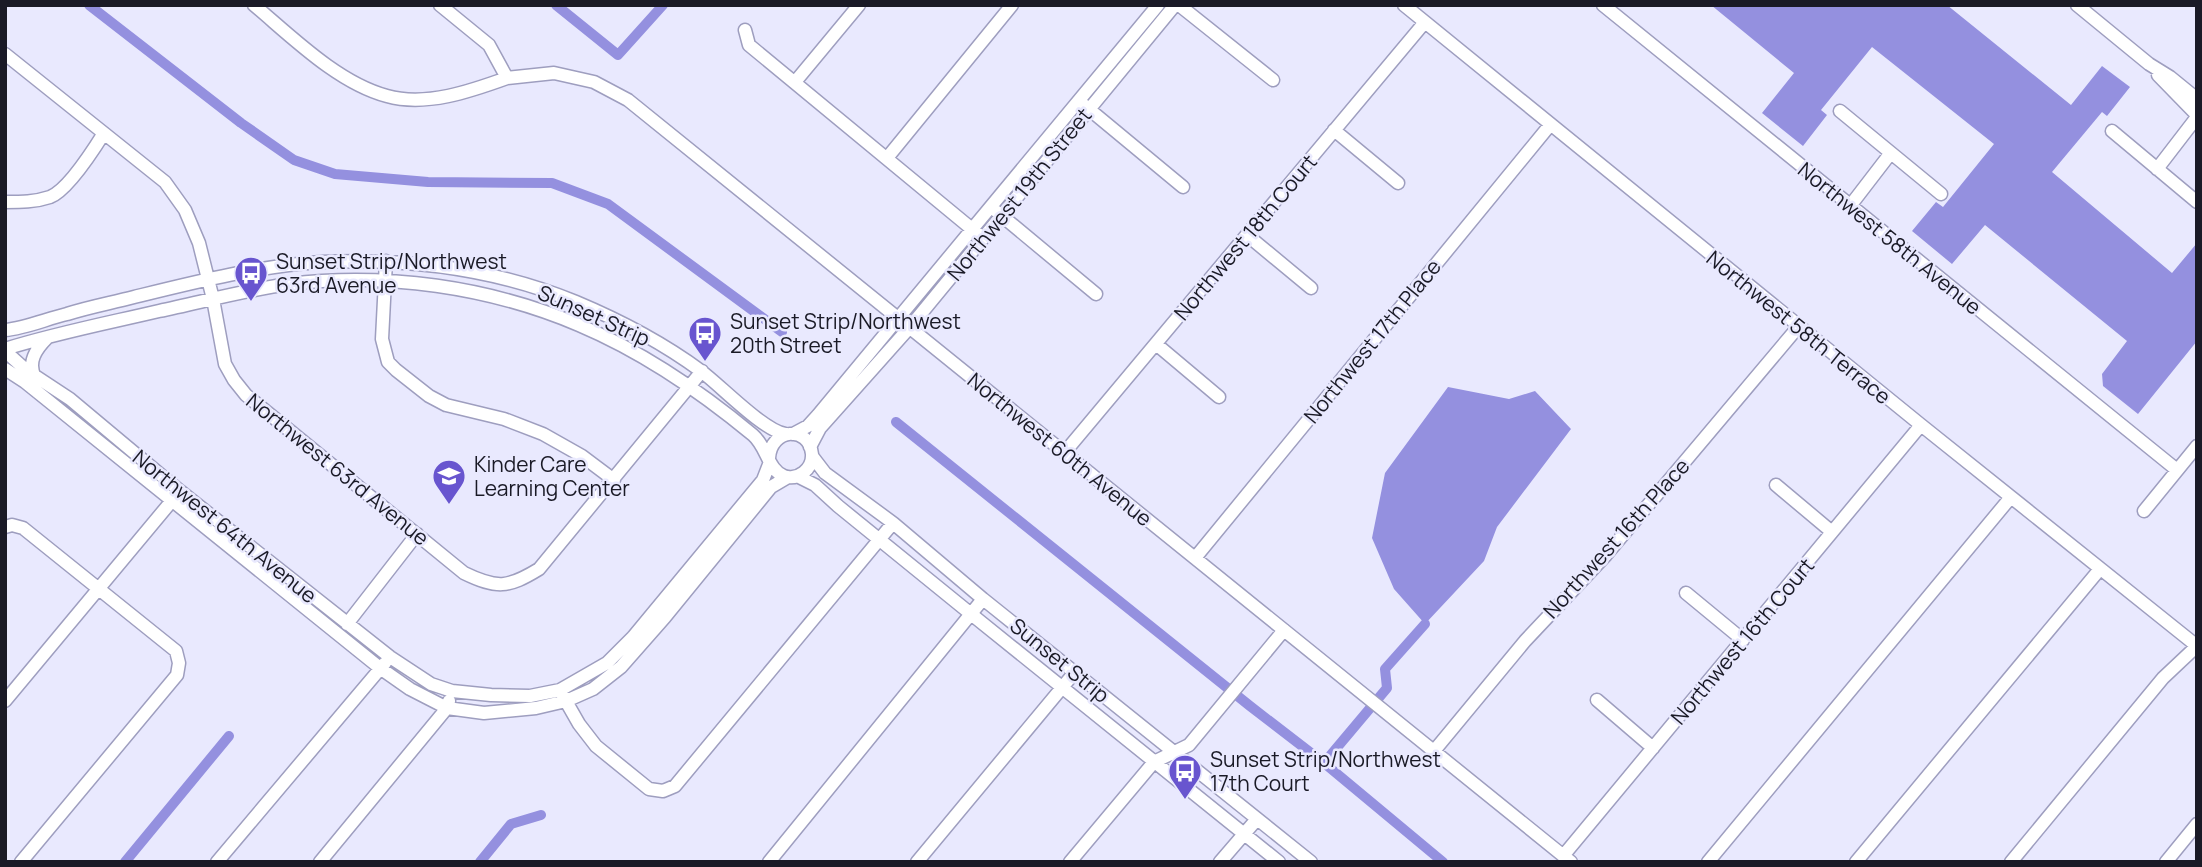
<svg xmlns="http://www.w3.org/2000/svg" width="2202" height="867" font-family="Manrope,sans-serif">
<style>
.water{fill:#9490df}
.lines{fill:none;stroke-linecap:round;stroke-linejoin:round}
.canal{stroke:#9490df;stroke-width:10}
.minor-casing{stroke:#9e9ebf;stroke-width:15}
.minor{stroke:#fff;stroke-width:12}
.labels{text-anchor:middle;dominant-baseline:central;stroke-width:5;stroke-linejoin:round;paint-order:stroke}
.street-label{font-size:21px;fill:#1a1a26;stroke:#e9e9fe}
.poi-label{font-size:21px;fill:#1a1a26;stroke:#e9e9fe;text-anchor:start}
</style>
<rect width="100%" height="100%" fill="#e9e9fe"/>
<path class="water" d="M1711,5H1947L2071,105L2102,66L2130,87L2107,116L2102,112L2052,172L2172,273L2197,243V341L2138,414L2103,386L2102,374L2127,341L1985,225L1952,264L1912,231L1936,202L1943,207L1994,144L1872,47L1821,110L1827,115L1803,146L1762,113L1794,73Z
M1448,387L1509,399L1535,391L1571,429L1497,527L1484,561L1425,624L1394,589L1372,538L1385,473Z"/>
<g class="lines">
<path class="canal" d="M89,5L241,123L294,160L335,174L428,182L552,183L608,204L782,332
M556,5L618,55L663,5
M896,422L1250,706L1324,763L1443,862
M1324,763L1387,688L1385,669L1425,624
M125,862L229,736
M480,862L511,824L541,815"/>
<defs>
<path id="minor" d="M254,5C292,37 338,83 387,96C426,107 471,91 507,78
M440,5L489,45L507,78L554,73L594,82L628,100L1571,862
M1179,5L1273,80
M1404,5L1921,425L2197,646L2163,678L2011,862
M1603,5L2177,470
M2077,5L2149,64L2170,77L2197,99
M745,30L749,45L978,234
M5,54L165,182L185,210L199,243L213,299L225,364L234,380L246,395L464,573C497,589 508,588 539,569L702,371
M2158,75L2197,115
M795,82L859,5
M1084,105L1183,187
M1840,111L1941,194
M1334,130L1398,183
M2112,131L2197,202
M887,158L1012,5
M2157,169L2197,117
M5,202C21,202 35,202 50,197C68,190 94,149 104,133
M1850,206L1890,154
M996,211L1096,294
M1247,235L1311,288
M386,261L382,339L388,362L396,370L429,396L446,405L504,419L543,434L582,456L614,480
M5,330C26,328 46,319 67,314C89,307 111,303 134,297C195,282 258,266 321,262C407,258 496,269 576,302C619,320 663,343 701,371C721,386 763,430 785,434
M1156,344L1219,397
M5,349C56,333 108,323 159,311C202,302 245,290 289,284C385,272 490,287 579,325C643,352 700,391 753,435C767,447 768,470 784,476C798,481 813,469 812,454C809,425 771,428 769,458
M5,351L26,370L70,399L180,491L390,657L431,684L452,691L491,695L530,696L560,690L607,663L633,637L763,480L770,462
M5,369L25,382L380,668L410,689L447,708L484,713L536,708L566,701L593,689L621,667L665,617L771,487L788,477
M35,377C27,362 36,349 47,338
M793,434L808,426L818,415L1158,5
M810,447L820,428L910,327L1175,5
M1065,452L1425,22
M812,456L825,473L893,523L983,599L1311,862
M797,476L815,485L838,506L971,614L1279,862
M1776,485L1832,532
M2144,511L2197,446
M5,527L12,525L23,528L176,651L179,663L177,675L21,862
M1195,558L1550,125
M1686,593L1743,640
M347,624L417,534
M563,696L579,724L596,746L649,789L663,791L675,786L893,523
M1597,700L1653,748
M5,701L175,497
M1434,751L1525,641L1606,555L1799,326
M1563,856L1921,425
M217,862L385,663
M320,862L447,708L449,701
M769,862L983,599
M917,862L1075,672
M1070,862L1154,762L1189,745L1284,630
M1220,862L1257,819
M1708,862L2011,497
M1856,862L2100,569
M2166,862L2197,824"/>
</defs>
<use href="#minor" class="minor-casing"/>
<use href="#minor" class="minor"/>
</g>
<defs>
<symbol id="bus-pin" viewBox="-11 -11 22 30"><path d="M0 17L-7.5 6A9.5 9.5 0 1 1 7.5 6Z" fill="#6855cf" stroke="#e9e9fe"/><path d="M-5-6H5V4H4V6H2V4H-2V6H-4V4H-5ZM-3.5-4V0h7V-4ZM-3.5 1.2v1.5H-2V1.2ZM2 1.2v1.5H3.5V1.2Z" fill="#fff"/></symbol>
<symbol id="school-pin" viewBox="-11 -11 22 30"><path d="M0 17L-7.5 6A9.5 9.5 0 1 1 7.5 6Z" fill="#6855cf" stroke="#e9e9fe"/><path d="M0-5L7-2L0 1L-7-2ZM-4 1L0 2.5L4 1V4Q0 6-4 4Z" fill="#fff"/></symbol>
</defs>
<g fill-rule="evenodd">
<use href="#bus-pin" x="232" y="254" width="38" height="52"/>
<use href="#bus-pin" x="686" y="314" width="38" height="52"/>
<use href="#school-pin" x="430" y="457" width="38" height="52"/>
<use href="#bus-pin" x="1166" y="752" width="38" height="52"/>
</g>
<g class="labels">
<g class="street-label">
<text transform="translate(1019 194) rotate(-51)">Northwest 19th Street</text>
<text transform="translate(1245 237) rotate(-50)">Northwest 18th Court</text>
<text transform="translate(1890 238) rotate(39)">Northwest 58th Avenue</text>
<text transform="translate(594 315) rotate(24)">Sunset Strip</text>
<text transform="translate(1799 327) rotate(39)">Northwest 58th Terrace</text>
<text transform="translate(1372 341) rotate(-51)">Northwest 17th Place</text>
<text transform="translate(1060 449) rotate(39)">Northwest 60th Avenue</text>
<text transform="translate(338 469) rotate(39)">Northwest 63rd Avenue</text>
<text transform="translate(225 526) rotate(39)">Northwest 64th Avenue</text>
<text transform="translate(1616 538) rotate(-48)">Northwest 16th Place</text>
<text transform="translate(1742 641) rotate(-50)">Northwest 16th Court</text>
<text transform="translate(1060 660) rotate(39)">Sunset Strip</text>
</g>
<g class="poi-label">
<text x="276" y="261">Sunset Strip/Northwest<tspan x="276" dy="24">63rd Avenue</tspan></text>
<text x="730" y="321">Sunset Strip/Northwest<tspan x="730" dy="24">20th Street</tspan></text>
<text x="474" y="464">Kinder Care<tspan x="474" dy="24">Learning Center</tspan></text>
<text x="1210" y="759">Sunset Strip/Northwest<tspan x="1210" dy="24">17th Court</tspan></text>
</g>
</g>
<rect width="2202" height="867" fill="none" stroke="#1a1a26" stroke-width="14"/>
</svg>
